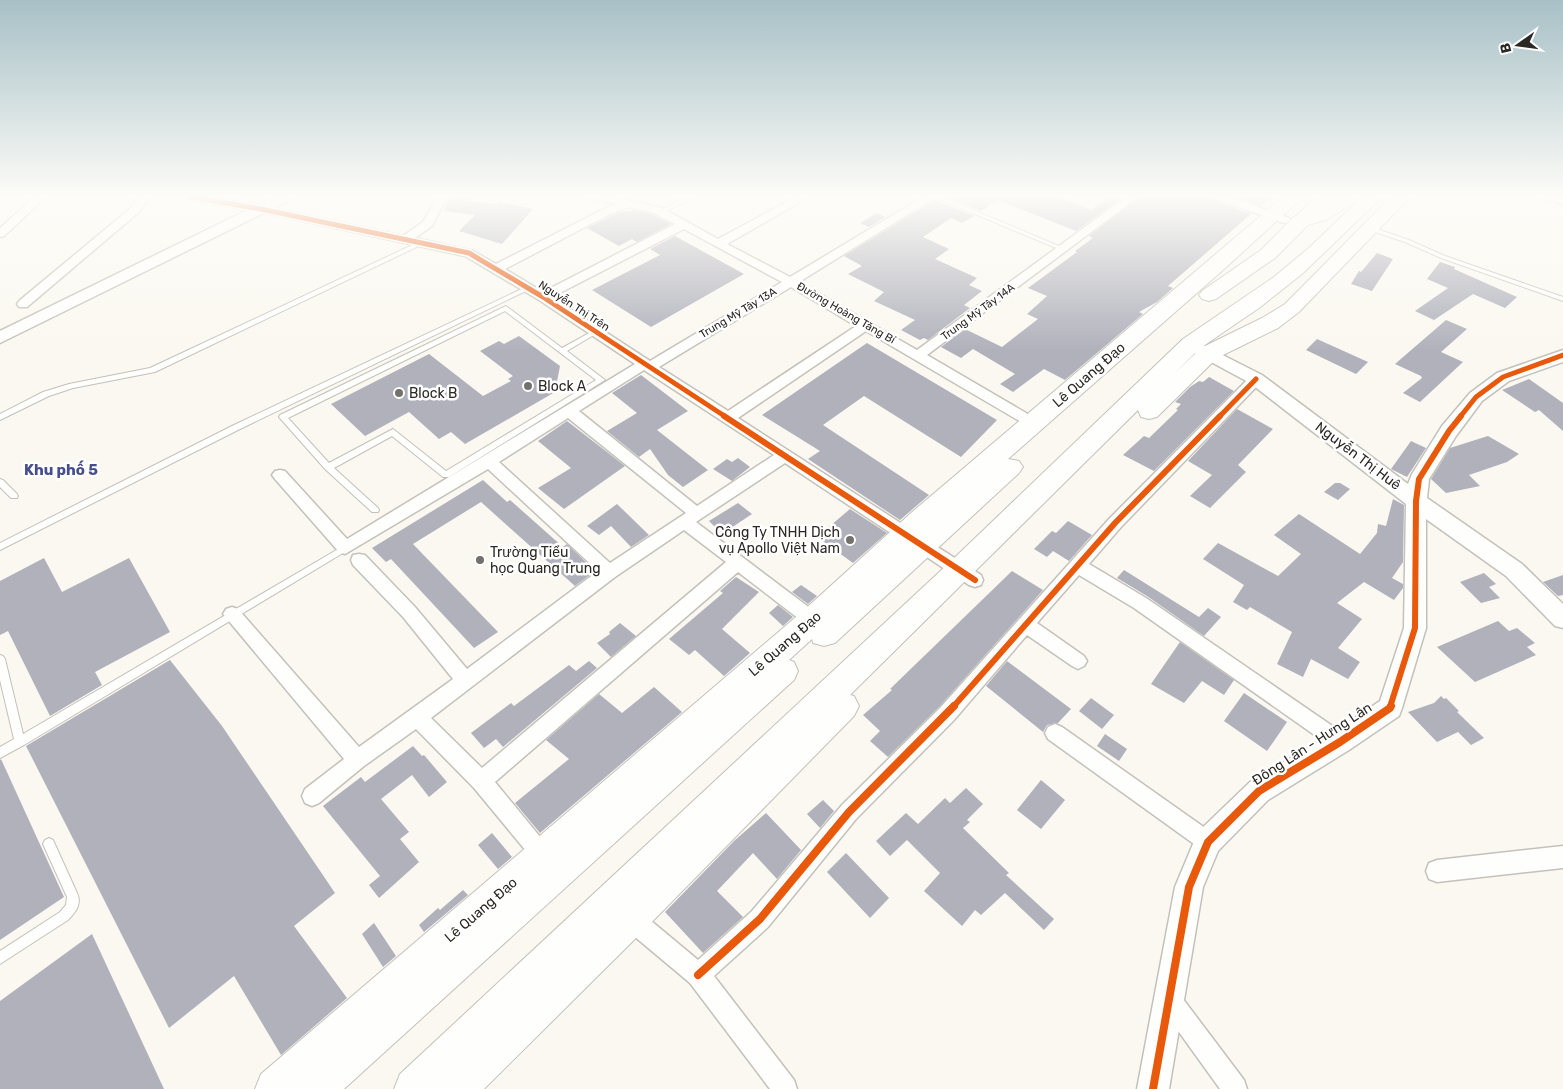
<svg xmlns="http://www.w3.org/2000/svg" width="1563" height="1089" font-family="Rubik,sans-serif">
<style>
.building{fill:#b0b1bb}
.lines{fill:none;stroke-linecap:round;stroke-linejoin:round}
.service-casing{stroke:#c3c1ba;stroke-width:2}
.minor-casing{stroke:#c3c1ba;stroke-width:3}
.tertiary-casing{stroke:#c3c1ba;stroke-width:3}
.primary-casing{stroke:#c3c1ba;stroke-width:3}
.trunk-casing{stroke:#c3c1ba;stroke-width:2}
.service{fill:#fefefd;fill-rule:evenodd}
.minor{fill:#fefefd;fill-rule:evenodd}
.tertiary{fill:#fefefd;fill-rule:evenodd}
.primary{fill:#fefefd;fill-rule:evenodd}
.trunk{fill:#fefefd;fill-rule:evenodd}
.cycleway-far2-casing{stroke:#fff;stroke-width:8}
.cycleway-far1-casing{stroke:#fff;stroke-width:9}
.cycleway-casing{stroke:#fff;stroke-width:11}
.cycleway-far2{stroke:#e8590c;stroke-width:5}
.cycleway-far1{stroke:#e8590c;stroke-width:6}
.cycleway{stroke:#e8590c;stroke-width:8}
.poi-dot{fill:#73716b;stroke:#fff;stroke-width:2}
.labels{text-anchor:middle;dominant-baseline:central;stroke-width:5;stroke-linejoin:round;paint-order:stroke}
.far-street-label{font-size:11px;fill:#2b2923;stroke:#fff}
.street-label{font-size:14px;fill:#2b2923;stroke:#fff}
.poi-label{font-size:14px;fill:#2b2923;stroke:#fff;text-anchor:start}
.neighbourhood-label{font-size:15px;font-weight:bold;fill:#474e8c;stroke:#fff}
</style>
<rect width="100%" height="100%" fill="#faf8f0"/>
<path class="building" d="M947,197H1060L1091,210L1109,197H1123L1076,231L998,200L981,211Z
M1140,197H1212L1214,201L1251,214L1168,286L1173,288L1157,302L1139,312L1143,314L1065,380L1044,369L1013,392L1000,384L1015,374L973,349L961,358L941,347L965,329L1002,347L1038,319L1027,314L1047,296L1028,288L1077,252L1075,251L1093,238L1089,236Z
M1236,197H1272L1261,206Z
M453,198L470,199L468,201L498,204L499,202L533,209L502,244L459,231L475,215L444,211L448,200H451Z
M935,200L974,216L962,223L951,218L923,237L949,249L935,259L977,278L969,285L982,291L964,305L970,308L928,340L924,338L920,340L901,330L915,320L874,301L884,292L848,274L862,266L844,256Z
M635,210L653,215L671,224L637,242L632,239L619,246L587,228L611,216L621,212Z
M877,213L885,217L869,227L860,223Z
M675,236L744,274L651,327L592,290L660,255L650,249Z
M1377,253L1393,259L1372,291L1351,284L1359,271L1361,272Z
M1440,262L1455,267L1454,269L1517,297L1505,308L1473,294L1434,320L1415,311L1448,288L1427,279Z
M1446,320L1467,329L1441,352L1463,362L1420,402L1403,393L1422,378L1421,376L1395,364Z
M519,336L560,366L555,392L465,444L451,432L439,439L409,412L365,436L331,404L429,354L483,396L511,381L508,379L513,376L480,351L499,341L504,344Z
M1317,339L1368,362L1356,374L1306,350Z
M867,343L997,420L961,457L864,396L823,425L929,495L900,520L808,459L820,451L762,415Z
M641,375L688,411L657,430L708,470L683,487L668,475L650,449L639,457L607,431L637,413L612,393Z
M1209,377L1234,391L1154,471L1123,455L1144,436L1149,438L1178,410L1176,409L1181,404L1175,402L1190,387L1199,381L1203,382Z
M1529,379L1563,403V431L1539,410L1535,412L1502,390Z
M1237,409L1273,429L1238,465L1246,472L1210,508L1190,496L1212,475L1188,461Z
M567,421L625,466L564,509L538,488L571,468L538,441Z
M1488,436L1519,454L1507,462L1469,475L1480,486L1446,493L1431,479L1450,448Z
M1411,441L1426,448L1407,477L1391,469Z
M738,458L750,467L732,481L713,469L727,459L732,462Z
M483,480L507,502L510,500L563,547L567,544L595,571L575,586L481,502L413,544L498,632L474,648L391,559L386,562L372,548Z
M1335,483H1340L1350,489L1338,500L1324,492Z
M1393,499L1404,505L1403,562L1392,578L1403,584V588L1394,600L1364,582L1337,603L1362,619L1338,648L1360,662L1348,679L1311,659L1303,677L1277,664L1292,632L1250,607L1247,610L1233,602L1244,585L1203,559L1218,543L1278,576L1301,554L1274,535L1299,514L1360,554L1377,533L1378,524L1386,526Z
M738,503L752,514L722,534L709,521Z
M617,504L649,535L631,547L611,526L599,535L587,526Z
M850,509L887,533L853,563L817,537Z
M1068,521L1092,535L1069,561L1053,551L1047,557L1034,549L1052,531L1056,533Z
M44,558L62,592L129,558L170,632L95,672L102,685L50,716L8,631L0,635V581Z
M1124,570L1199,617L1208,608L1221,617L1204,636L1147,596L1117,578Z
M1012,571L1043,590L939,707L888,757L870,741L880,731L863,715L892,690L890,689Z
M1484,573L1496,584L1489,587L1500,598L1481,603L1460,582Z
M1563,575V595L1558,596L1543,582Z
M736,577L759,592L722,629L750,653L724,676L695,650L689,655L669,639L723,593L720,591Z
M801,585L817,596L808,604L792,592Z
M778,605L793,617L783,626L769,613Z
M1498,621L1509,631L1517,628L1535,643L1527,647L1536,655L1475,682L1437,647Z
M620,623L636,636L611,657L597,643L610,634L609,632Z
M1180,642L1234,680L1224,695L1202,681L1184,703L1151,684Z
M170,660L222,726L335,893L294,926L347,998L281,1055L234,976L169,1028L26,746Z
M589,661L597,668L503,747L496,739L484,748L471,733L511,703L514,706L569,665L576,671Z
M1007,661L1071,709L1058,723L1047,725L1043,732L986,686Z
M654,687L682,712L540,833L515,803L569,759L546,740L599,694L622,713Z
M1244,693L1287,722L1267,751L1224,721Z
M1441,696L1444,699L1446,698L1459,711L1457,712L1484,738L1471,745L1458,732L1437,742L1408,712L1434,703Z
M1091,698L1114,715L1102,729L1079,711Z
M1105,734L1127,749L1119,761L1097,746Z
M413,746L422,756L424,755L447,782L429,797L412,775L381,799L409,832L400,839L419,862L379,898L369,885L380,876L323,806L361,777L365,782Z
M1,759L64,897L0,940V760Z
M1041,780L1065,800L1041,829L1017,810Z
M966,788L983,804L967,820L970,822L963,828L1009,873L1006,875L1054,919L1044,930L1005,893L981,915L975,910L962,926L924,891L940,873L907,840L890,856L876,841L906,813L918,824L945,798L950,803Z
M823,800L834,811L820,828L807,814Z
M766,813L801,850L777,879L753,853L717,891L743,917L703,953L665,912L734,841Z
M492,833L512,857L498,869L478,845Z
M846,853L889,898L870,918L827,872Z
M463,890L468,895L424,932L419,925L438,908L440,910Z
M374,923L396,956L383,967L362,934Z
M92,934L164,1089H0V1001Z"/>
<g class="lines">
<defs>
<path id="service" d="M687,197H695L663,213L658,212Z
M934,197H942L1066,249L1061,250Z
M1371,227L1409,240L1445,256L1563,297V301L1441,258L1405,242L1369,230L1368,229Z
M423,240L426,242L425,243L155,372L73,388L49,396L0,420V414L43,392L69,384L150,368Z
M528,286L530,287V289L240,429L0,550V543L234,425Z
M506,306L562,348L593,331H597V333L567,351L605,380L449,477H443L392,436L334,468L378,508L379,510L378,512H372L325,469L279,417L280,415ZM505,311L596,380L446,471L393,429L329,463L288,418Z
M0,479L3,480L17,494L18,496L17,498H11L0,487Z
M345,545L348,546L349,548L348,550L24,745L0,758V747L14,739L0,680V655L3,656L5,659L23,734Z
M49,838L53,840L77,893C82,904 76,912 68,920L0,964V951L60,912L66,905L67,897L43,844L45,840Z"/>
<path id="minor" d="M35,197H46L4,236L0,237V228Z
M139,197H150L139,212L27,307H19L17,304L19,301L131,208Z
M185,197H210L261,206L403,236L423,222L437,197H447L432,226L415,238L473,251L496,264L602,210L617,204L593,199L592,197H613L662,208L718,239L796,197H809L727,244L790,277L923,197H936L799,282L917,350L1126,197H1138L927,355L1038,420L1040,423L1038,426H1028L866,331L738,418L981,575L983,580L981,585L975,587L969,585L785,463L696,522L819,615L822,620L819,625L813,627L807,625L738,572L495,782L550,849L554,856L550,863L543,867L536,863L474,788L416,729L364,766L319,803L312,806L305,803L302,796L305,789L344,759L223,614L226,609L232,607L238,609L359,747L453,679L403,617L353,565L351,560L353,555L359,554L365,555L415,607L467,669L598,571L488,469L345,554L339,552L275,479L272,475L275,471L280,470L285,471L347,539L635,364L539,300L465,256L261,212L190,200ZM629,207L654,213L675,224L543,292L505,269L610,214ZM684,229L782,282L650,361L552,297ZM791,287L856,326L728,411L659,367ZM644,370L774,455L697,506L579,411ZM568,418L686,513L610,563L499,462ZM684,530L726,562L482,768L431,718L615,577Z
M1214,197H1230L1289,218L1291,220L1285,223L1281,222L1215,199Z
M1543,197L1563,198V204L1544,199Z
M1256,375L1261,376L1263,379L1261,382L1121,527L1089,564L1146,598L1347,736L1350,742L1347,748L1340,751L1333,748L1134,608L1079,575L1037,623L1084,656L1087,661L1084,666L1078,669L1072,666L1027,635L954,720L856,819L768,927L714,976L794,1080L797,1089H770L690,983L622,926L619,918L622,910L630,907L638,910L698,960L752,911L842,805L940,708L1109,519L1251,376Z
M1055,724L1062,727L1215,835L1218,842L1215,849L1208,852L1201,849L1048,739L1045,733L1048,727Z
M1563,846V868L1437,882L1429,879L1426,871L1429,863L1437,860Z
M1169,987L1177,991L1244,1080L1247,1089H1220L1161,1007L1157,999L1161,991Z"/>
<path id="tertiary" d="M274,197H292L290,200L0,343V331Z
M1193,340L1262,375L1408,484L1412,474L1442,426L1470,393L1497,373L1563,350V362L1509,381L1482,401L1456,436L1429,479L1427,498L1522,564L1563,604V628L1555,626L1506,576L1426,519V628L1402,708L1399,716L1349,750L1268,800L1218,851L1203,887L1169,1089H1137L1175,887L1198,832L1250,782L1331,734L1380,701L1404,628L1406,504L1250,383L1187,349L1184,345L1187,341Z"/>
<path id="primary" d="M1317,197H1336L1307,225L1301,226L1295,225L1292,221L1295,217Z"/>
<path id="trunk" d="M1283,197H1303L1223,270L1008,459L1019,461L1023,467L1019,473L835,643L824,646L813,643L812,639L789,660L794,662L798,671L794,680L344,1089H255L261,1074L803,611L911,513Z
M1337,197H1359L1356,201L1328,219L1308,225L1275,258L1216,299L1209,301L1202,299L1199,295L1202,291L1261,250L1294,217L1314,211Z
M1360,197H1378L1379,200L1302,274L1259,308L1199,349L1174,374L1201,348L1262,318L1285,304L1391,197H1410L1299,312L1278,328L1217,358L1157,417L1149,419L1141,417L1138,410L850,695L854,696L859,706L854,716L643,931L484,1089H394L400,1074L949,563L1183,339L1274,277L1310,247L1360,199Z"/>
</defs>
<use href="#service" class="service-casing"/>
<use href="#minor" class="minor-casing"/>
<use href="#tertiary" class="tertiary-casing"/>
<use href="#primary" class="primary-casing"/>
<use href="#trunk" class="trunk-casing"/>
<use href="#service" class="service"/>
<use href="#minor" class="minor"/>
<use href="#tertiary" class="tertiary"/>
<use href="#primary" class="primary"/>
<use href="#trunk" class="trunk"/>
<defs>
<path id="cycleway-far2" d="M190,197L261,209L469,253L543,297L726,417
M1219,417L1256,379
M1460,417L1476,397L1503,377L1563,355"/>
<path id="cycleway-far1" d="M724,416L975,580
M953,707L1115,523L1220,416
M1390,707L1415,628L1416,501L1419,479L1449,431L1461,416"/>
<path id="cycleway" d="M698,975L760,919L849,812L954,706
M1153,1089L1189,887L1208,842L1259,791L1340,742L1390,708L1391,706"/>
</defs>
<use href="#cycleway-far2" class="cycleway-far2-casing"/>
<use href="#cycleway-far1" class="cycleway-far1-casing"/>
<use href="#cycleway" class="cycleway-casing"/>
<use href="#cycleway-far2" class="cycleway-far2"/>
<use href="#cycleway-far1" class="cycleway-far1"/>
<use href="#cycleway" class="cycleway"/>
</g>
<linearGradient id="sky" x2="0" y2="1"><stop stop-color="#a7c0c6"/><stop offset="0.56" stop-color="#fdfcf8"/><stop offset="1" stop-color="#fdfcf8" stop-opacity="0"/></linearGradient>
<rect width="1563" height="350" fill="url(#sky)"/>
<g class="poi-dot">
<circle cx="528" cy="386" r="5"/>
<circle cx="399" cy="393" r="5"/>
<circle cx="850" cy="540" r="5"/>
<circle cx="480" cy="560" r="5"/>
</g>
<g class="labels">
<g class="far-street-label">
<text transform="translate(574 306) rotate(33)">Nguyễn Thị Trên</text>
<text transform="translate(978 312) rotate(-36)">Trung Mỹ Tây 14A</text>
<text transform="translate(738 313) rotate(-31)">Trung Mỹ Tây 13A</text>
<text transform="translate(846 313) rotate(30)">Đường Hoàng Tăng Bí</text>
</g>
<g class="street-label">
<text transform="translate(1089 375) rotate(-41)">Lê Quang Đạo</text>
<text transform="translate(1358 456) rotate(37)">Nguyễn Thị Huê</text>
<text transform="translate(785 644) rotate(-41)">Lê Quang Đạo</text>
<text transform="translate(1312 744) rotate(-33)">Đông Lân - Hưng Lân</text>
<text transform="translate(481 910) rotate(-41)">Lê Quang Đạo</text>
</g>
<g class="poi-label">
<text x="538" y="386">Block A</text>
<text x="409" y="393">Block B</text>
<text x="840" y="532" text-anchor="end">Công Ty TNHH Dịch<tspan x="840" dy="16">vụ Apollo Việt Nam</tspan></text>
<text x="490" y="552">Trường Tiểu<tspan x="490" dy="16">học Quang Trung</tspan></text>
</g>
<g class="neighbourhood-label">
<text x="61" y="470">Khu phố 5</text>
</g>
</g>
<g transform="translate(1518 45) rotate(256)" stroke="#ffffff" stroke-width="4" paint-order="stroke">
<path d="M0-4L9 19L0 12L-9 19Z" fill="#2b2923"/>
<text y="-8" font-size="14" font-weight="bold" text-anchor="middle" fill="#2b2923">B</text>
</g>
</svg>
